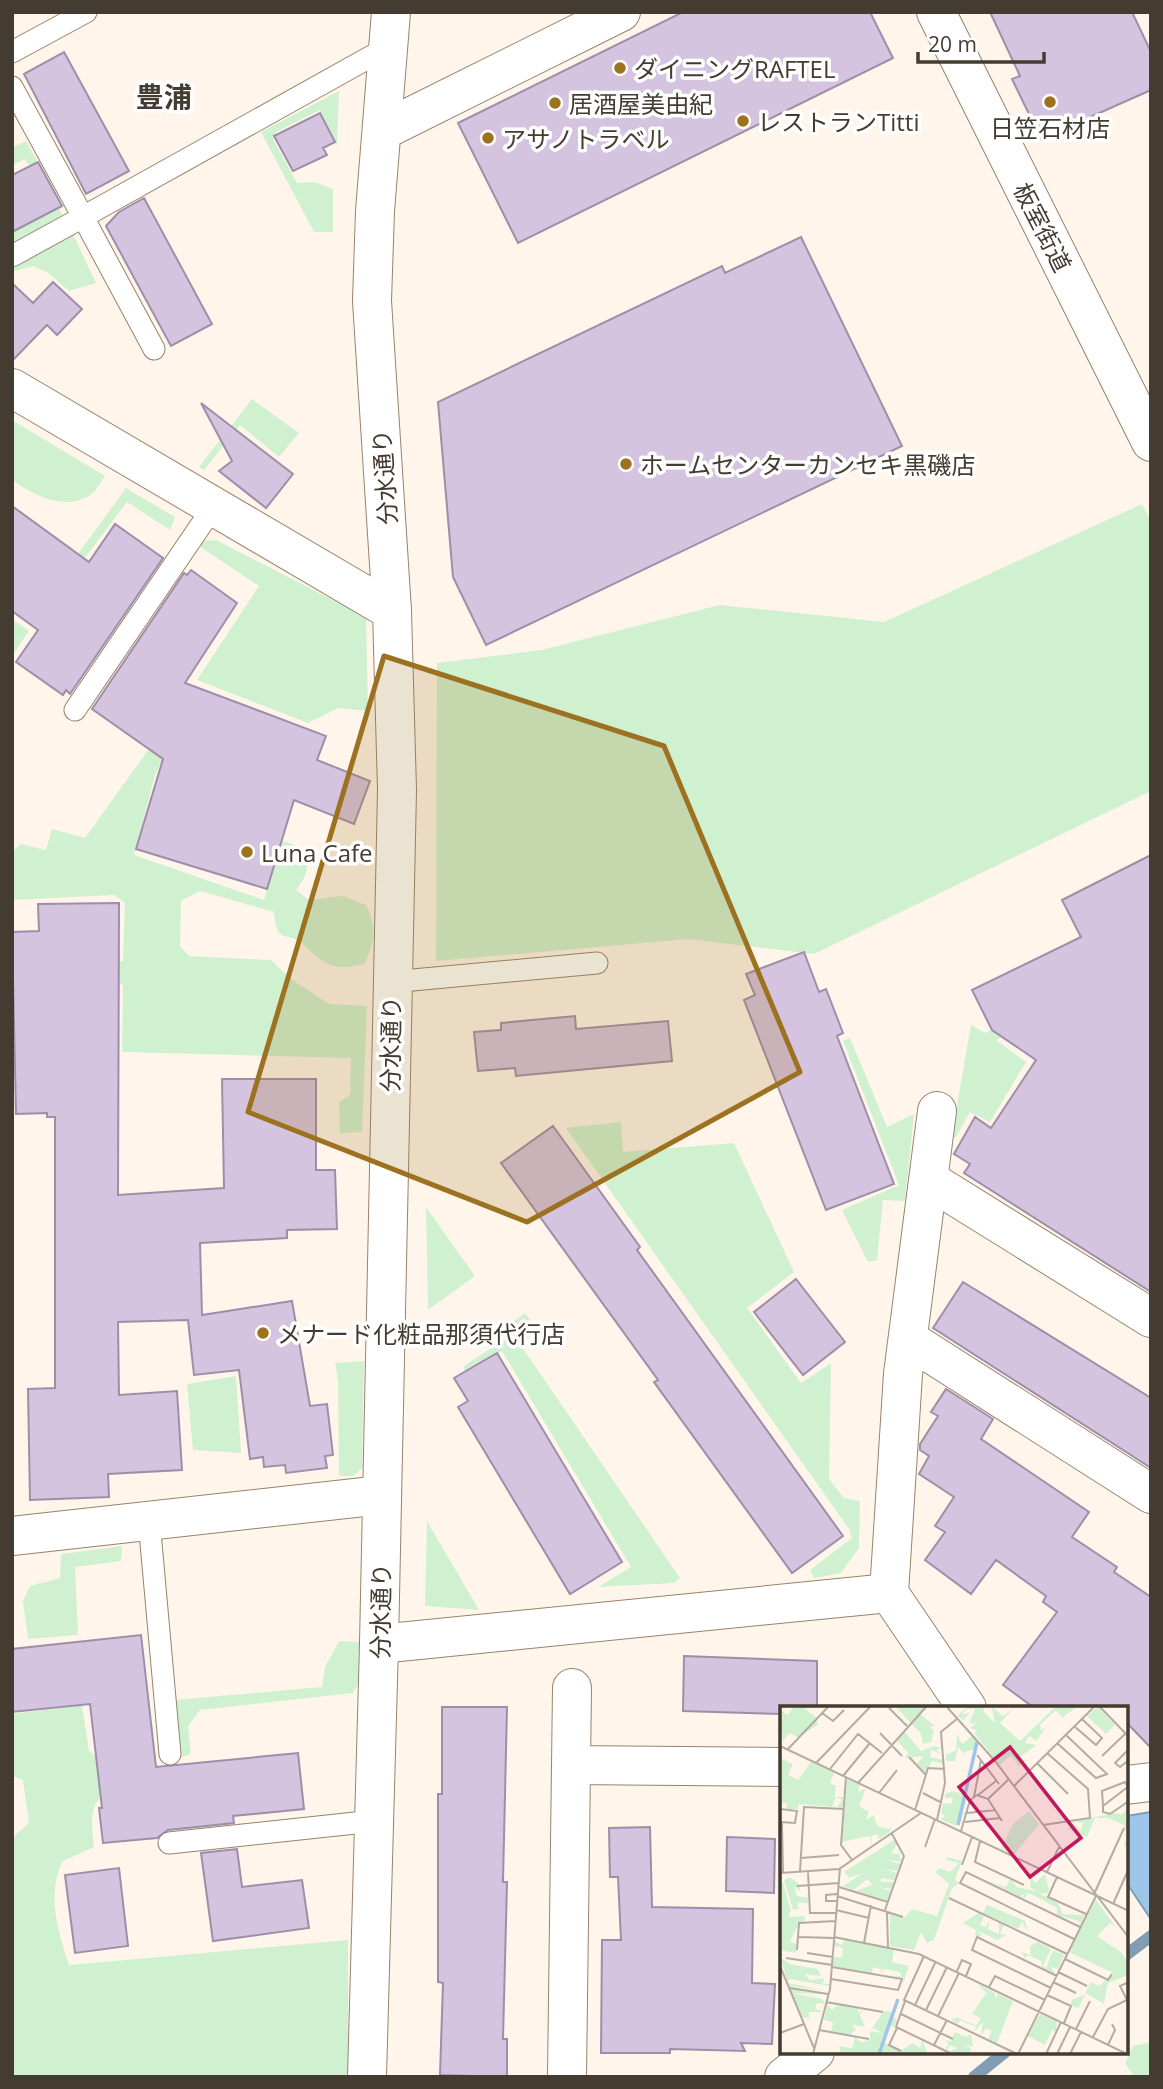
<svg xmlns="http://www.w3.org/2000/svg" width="1163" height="2089" font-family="'Open Sans','Noto Sans JP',sans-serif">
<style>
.green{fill:#d0f1d0}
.water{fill:#9dc6ea;stroke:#829cb2;stroke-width:2}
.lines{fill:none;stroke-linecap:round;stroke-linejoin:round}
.stream{stroke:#829cb2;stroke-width:12}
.building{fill:#d5c4df;stroke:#9f8ea8;stroke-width:2}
.service-casing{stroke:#97836c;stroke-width:23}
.minor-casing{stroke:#97836c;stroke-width:40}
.tertiary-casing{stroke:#97836c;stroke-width:40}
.secondary-casing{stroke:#97836c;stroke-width:40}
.service{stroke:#fff;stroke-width:21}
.minor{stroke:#fff;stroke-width:38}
.tertiary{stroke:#fff;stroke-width:38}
.secondary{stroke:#fff;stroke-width:38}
.marked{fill:#9c7120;fill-opacity:0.2;stroke:#9c7120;stroke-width:5;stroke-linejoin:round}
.poi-dot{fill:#9c7120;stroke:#fff;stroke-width:2.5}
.labels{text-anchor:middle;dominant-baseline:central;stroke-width:7;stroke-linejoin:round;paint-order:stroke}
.poi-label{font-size:24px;fill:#443b31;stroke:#fff;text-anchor:start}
.street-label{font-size:24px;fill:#443b31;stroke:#fff}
.quarter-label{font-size:28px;font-weight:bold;fill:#443b31;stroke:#fff}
.inset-river{fill:none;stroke:#9dc6ea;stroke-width:3.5}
.inset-road{fill:none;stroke:#b4aba1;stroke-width:2}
.view{fill:#c2185b;fill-opacity:0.15;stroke:#c2185b;stroke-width:3.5}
.inset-edge{fill:none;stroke:#443b31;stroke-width:3.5}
</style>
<rect width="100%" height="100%" fill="#fff5eb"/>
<path class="green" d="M339,91L337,146L320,110L276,132L273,139L297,183L314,182L333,189V232H314L261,132Z
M26,141L51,186L43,192L25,159L12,166V148Z
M59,208L63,217L12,245V232Z
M72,232L96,283L69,291L47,272L33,266L12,272V264Z
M252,399L299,433L279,457L240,425L204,470L199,467Z
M12,420L105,476C100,483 94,494 87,497C62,510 33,495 12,480Z
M126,488L175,517L170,530L127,502L39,619L34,614Z
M1142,504L1151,521V791L814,954L689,939L436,961L437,663L541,650L720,605L884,622Z
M216,540L366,617L368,711L338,708L308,723L197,680L259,586L199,546L203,541Z
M12,619L29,631L12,656Z
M187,696L190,701L155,775L134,855L264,900L281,841C312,846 314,868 296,890L309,900L343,896L366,905C377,926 375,944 364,964C335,971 325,966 304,945C288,929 277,948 274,912L200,891L181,901L180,946L189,956L271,960L291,979L329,1004L367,1006L362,1132L340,1133L339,1102L350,1095L351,1058L122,1052L123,986L115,979L43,965L123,961L125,903L114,895L12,900V852L21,844L46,850L52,829L85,838Z
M1075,989L1079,999L996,1040L1026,1062L990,1122L970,1112L956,1137L951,1139L971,1025L985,1033Z
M850,1038L887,1127L914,1114L905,1201L883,1200L877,1260L868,1262L842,1210L899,1185L843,1041Z
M621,1122L623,1152L734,1143L794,1272L747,1308L801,1383L831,1363L829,1479L844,1498L860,1501L859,1548L841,1573L814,1578L810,1570L852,1538L849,1529L566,1128Z
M426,1207L475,1276L428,1310Z
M525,1313L538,1330L520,1344L680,1578L674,1583L598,1587L631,1567L502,1351L465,1372L464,1366L508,1337L503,1329Z
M364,1361L362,1468L353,1476H339L338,1379L335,1363Z
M236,1376L241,1453L193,1450L187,1384Z
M427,1521L479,1610L425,1606Z
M122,1546L121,1561L75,1567L78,1635L28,1639L23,1601L30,1586L60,1578L61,1554Z
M339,1641L359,1642L358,1684L353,1693L200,1710L188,1726L191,1754L179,1758L175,1700L322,1687L325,1667Z
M82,1705L89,1751L105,1764L108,1791C87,1804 92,1825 94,1847L63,1861C46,1894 58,1931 69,1965L348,1940V2077H12V1838L29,1823L23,1780L12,1776V1714Z
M1151,2042V2077H1134L1125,2063L1133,2046Z"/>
<path class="water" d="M1151,1812V1917L1150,1918L1126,1882V1816Z"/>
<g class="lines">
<path class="stream" d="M1126,1955L1151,1936
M974,2077L1005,2052"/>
</g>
<path class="building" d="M683,12H870L893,58L518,243L458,123Z
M990,12H1132L1151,52V90L1041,139L1012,79L1020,76Z
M64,52L129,171L86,194L24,74Z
M320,113L335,142L323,148L327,155L293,171L274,136Z
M38,162L62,206L12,232V175Z
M144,198L212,324L171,346L106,226L119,212Z
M801,237L902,446L486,645L453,577L438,402L722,266L725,273Z
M53,282L82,309L57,335L47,325L12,361V283L33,303Z
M201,403L293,474L266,508L219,471L232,461Z
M12,506L89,562L115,524L163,558L70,694L66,690L63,695L16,662L38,630L12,611Z
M191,570L237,603L185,683L326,736L317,760L370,781L354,824L294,800L267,889L136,849L163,759L92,709L184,573L187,575Z
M1151,855V1292L964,1173L970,1164L954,1154L975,1117L991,1128L1036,1060L992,1030L972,990L1081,937L1062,900Z
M119,903L118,1195L224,1188L222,1079H316V1170H335L337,1229L287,1230V1238L200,1243L202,1315L292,1301L310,1406L327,1404L333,1455L325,1456L327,1468L286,1473L285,1465L264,1467L263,1457L250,1459L239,1370L194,1375L188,1320L118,1322L119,1395L177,1391L182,1470L108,1474L109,1497L30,1500L28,1389L55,1388V1117H47V1113L16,1114L12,932L39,931L38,904Z
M804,952L819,992L826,989L843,1033L837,1036L894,1184L826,1210L744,1000L755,995L746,974Z
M575,1016L576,1029L668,1021L672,1061L516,1076L515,1068L478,1071L474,1032L501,1030V1023Z
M553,1126L640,1247L637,1250L843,1536L792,1573L654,1382L658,1380L501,1163Z
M796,1279L845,1342L803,1375L754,1312Z
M963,1282L1151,1398V1468L933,1328Z
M497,1353L622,1562L570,1594L458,1407L468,1401L454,1378Z
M946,1389L993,1419L981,1439L1089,1512L1072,1537L1117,1567L1114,1572L1151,1597V1748L1126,1722V1707H1033L1003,1685L1057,1612L1043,1602L1046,1596L996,1560L971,1594L925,1560L945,1532L935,1526L954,1497L919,1474L929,1456L920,1450V1444L938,1416L931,1412Z
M141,1635L156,1767L298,1753L304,1809L233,1816L234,1823L168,1830L157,1838L103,1843L99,1808H102L90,1704L12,1712V1649Z
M684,1656L817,1661V1707H781V1714L683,1711Z
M442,1707H507L503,1882H507L503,2039H507V2077L440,2075L443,1983L438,1982V1794H442Z
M650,1827L652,1907L753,1909L752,1983L775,1984L772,2044L741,2043L745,2051L670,2049V2053H601L602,1940H621L618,1877H610L609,1828Z
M727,1837L775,1839L774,1893L726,1891Z
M237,1849L242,1887L302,1880L309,1928L213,1941L201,1853Z
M119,1868L128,1946L75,1953L65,1875Z"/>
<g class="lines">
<defs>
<path id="service" d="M12,52L86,12
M12,87L83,217L388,47
M12,256L83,217L154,349
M75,710L214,506
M391,982L597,963
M149,1521L170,1754
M169,1843L374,1821"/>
<path id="minor" d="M12,388L392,611
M937,1111L903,1374L889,1593L967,1708
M929,1180L1151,1318
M908,1339L1151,1494
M12,1536L382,1495
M379,1644L889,1593
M571,1765L782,1767
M1126,1785L1151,1782
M567,2077L572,1688
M784,2077L815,2052"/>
<path id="tertiary" d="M382,131L621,12
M367,2077L379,1644L397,790L392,611L372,301L375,211L391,12"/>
<path id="secondary" d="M936,12L1151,442"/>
</defs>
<use href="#service" class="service-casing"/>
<use href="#minor" class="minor-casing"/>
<use href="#tertiary" class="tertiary-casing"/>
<use href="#secondary" class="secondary-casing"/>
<use href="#service" class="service"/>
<use href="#minor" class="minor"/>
<use href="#tertiary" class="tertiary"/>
<use href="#secondary" class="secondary"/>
</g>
<path class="marked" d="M384,656L664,746L800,1072L527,1222L248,1112Z"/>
<g class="poi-dot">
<circle cx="620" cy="68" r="7"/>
<circle cx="1050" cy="102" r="7"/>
<circle cx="555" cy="103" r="7"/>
<circle cx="743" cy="121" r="7"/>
<circle cx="488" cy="138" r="7"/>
<circle cx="626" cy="464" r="7"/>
<circle cx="247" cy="852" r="7"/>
<circle cx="263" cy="1333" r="7"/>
</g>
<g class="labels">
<g class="poi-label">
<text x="634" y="68">ダイニングRAFTEL</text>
<text x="569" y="103">居酒屋美由紀</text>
<text x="757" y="121">レストランTitti</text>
<text x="1050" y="127" text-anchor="middle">日笠石材店</text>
<text x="502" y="138">アサノトラベル</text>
<text x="640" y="464">ホームセンターカンセキ黒磯店</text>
<text x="261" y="852">Luna Cafe</text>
<text x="277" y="1333">メナード化粧品那須代行店</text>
</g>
<g class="street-label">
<text transform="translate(1043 227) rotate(63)">板室街道</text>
<text transform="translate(384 477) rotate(-94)">分水通り</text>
<text transform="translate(390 1044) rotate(-89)">分水通り</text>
<text transform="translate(380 1611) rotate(-89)">分水通り</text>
</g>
<g class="quarter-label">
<text x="164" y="96">豊浦</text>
</g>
</g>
<g transform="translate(780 1706)">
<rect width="348" height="348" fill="#fff5eb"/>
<path d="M13,1H28L25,3L36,11L38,19L18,31L9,27L3,36L0,4L8,9ZM116,1H144L140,8L155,20L150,21L154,25L151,36L143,38L141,28ZM187,1H205L203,5L215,17L212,1L223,10L235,1L220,17L240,35L275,1H297L283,11L285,14L276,4L260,19L261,24L266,22L256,35L249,30L245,37L257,39L238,52L246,54L239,61L231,49L220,59L194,27L197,25L190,22L196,17L189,18L195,3H186L182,8L190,7L183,14L177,10ZM318,1L335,19L326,28L307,10ZM124,25L141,45L154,40L163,42L156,44L162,48L151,44L150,51L164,54V58L152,55L146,67L137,58L143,50L125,52L128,47L116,33ZM177,28L182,38L192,30L197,35L195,43L184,46L187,51L178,41L175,55H166V49L176,44ZM0,52L13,58L8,69L18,74L31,56L54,67L50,77L56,80L55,91H64L62,102L57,101L62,94L56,91L52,101L19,98L18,103H7V97H0ZM67,73L80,79L78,86L86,82L79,100L89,106L86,114L94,109L97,120L109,123L112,118L110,126L98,133V128L91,130L92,138L89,130L62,136ZM172,85L184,88L181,104L186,109L180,107L176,120L160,113L165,110L161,107L163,97L171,98L173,92H165V88ZM347,103L348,142L344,140L347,129L344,119L328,112H315L307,131L287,123L293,116L301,125L303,117L294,116L334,107L342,108ZM249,105L259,118L234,149L221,142L233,118ZM114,134L117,138L111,147L118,148V141L121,156L107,154L120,158L117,165L104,163L117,167L114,174L101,172V176H114L111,183L98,181L111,185L107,194L76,185L92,179L88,173L73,184L63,180L83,167L69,172L64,166ZM168,151L182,155L175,174L179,177L172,182L154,234L147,237L141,226L134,244L110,240V208L124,212L132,203L157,210L169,178L155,166L160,162L170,166L179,157L165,154ZM265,168L269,184L267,188L259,187L278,197L283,208L304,209L300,220L299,215L277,209V202L255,190L248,187L245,192H241L247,186L240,191L211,176L226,181L230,173L237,181L256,185L250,181L251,171L255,177ZM10,171L19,178L20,185L14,181L17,190L27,192L28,187V197H18L19,203L13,204L4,174ZM3,176L11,205L8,211L25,210V215L18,218L14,212L18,219L10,236L17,238L16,247L1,244L3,250L0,249V177ZM316,194L335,220L330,217L317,230L341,246L348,256V269L328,277L324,298L306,287L298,302L290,299L293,293L304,289L311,276L319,280L333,267L289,246ZM207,199L245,215L248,226L242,216L238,223L203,207ZM198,207L204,210L200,219L206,221L210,213L208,223L219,228V217L224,219L220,228L227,229L217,234L198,225L203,231L195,229L196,224L183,217ZM64,234L114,243L112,256L129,260L121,284L124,272L113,270H121L120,266L103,263L101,268V263L93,261L92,267L52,260L54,251H62L63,242L54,240L55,235L62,239ZM258,236L271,243L263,260L266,262L273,244L284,249L278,263L271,261L275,268L262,261L261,255L248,249L245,252L241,246L251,249L250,240ZM0,251L10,258L38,263L41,270L25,268L30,274L44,272L43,278H50L49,280L9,273L8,277L48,285L9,280ZM198,278L215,287V292L218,288L233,295L217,337L208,333L212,325L206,322L201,330L203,316L194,326L196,321L180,314L178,318L171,314L177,311L196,320L201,312L192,308L206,287ZM11,283L42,288L12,287L42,293L45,298L37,297L35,302L43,306H29V312L21,311L11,285ZM47,298L52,304L57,299L78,302V307L83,303L80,309L85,321L72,319L76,324L70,329L51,325L53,316L44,314ZM104,305L113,306L111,311L117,314L114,321L109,319L103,336L122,344L132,337L140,342L142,334L148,348H61L59,340L72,342L75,331L81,336L90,334V325L102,327L92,322ZM260,308L277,315L276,326L272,324L265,339L248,330ZM175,326L186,331L191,328L193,341L183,337L191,342L190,348H175L170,345L177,342L170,339L167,344L165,342L169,339L165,333L170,336Z" fill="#d0f1d0"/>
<path class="inset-river" d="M178,119L197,36M99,348L118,293"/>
<path class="inset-road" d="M167,1L215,55L349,232M320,1L349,31M109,2L127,20M42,7L53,15L64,4M294,20L316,39L322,32L302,13M100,27L122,50M277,37L316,72L327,68L286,29M0,40L349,205M8,43L48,1M349,43L335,57L340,61L349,54M197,49L219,78M322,50L345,28M129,51L146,69M36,57L90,1M257,57L288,88M50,63L78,28L102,47M248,65L273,95M63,70L90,37M66,71L61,139L72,154M78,77L146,1M234,80L314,1M349,80L323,100V106L330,108L349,95M99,87L117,64M143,87L162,97M198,89L216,75M194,91L201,54M208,93L229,73M323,99L322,85L345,76L348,81M0,103L17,105L15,117L0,116M135,104L148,62L165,63M187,107L216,104M157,114L165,77L161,26L178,12M185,116L220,112M2,117L3,167M263,119L310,112L308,83L267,47M181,125L190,94L197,89L208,93L222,115M200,135L195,156L244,179M145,141L155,113M21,152L59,149M182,159L192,131M20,165L24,101L63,103M28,165L30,207H56M267,166L280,139M0,167L59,163L141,107M277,171L268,191L306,208M17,180L59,177M59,181L108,196M315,186L344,122M57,190L123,211M169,192L287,248M57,195H46V189L57,188M333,198L349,162M56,204L89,212M105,204L124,150L112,128M107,206L108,241M18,231L54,232M54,231L139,248L347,348M294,233L180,177L186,166L300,221M84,237L91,199M17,244L19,217L55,215M27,247L53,251M144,250L124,294L237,348M6,252L52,259M285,253L328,274L332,268M0,260L34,342M177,265L182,254L191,258L186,270M278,266L307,280M51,273L118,284L122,273L52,261M273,276L296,287M209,281L215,270L265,294M10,282L48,288M271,282L192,244L197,231L277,270M267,289L291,300L284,317M347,294L340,280L349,276M125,295L116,321L172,348M46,296L103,306M135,299L156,255M146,304L167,261M121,308L173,333M158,310L179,267M117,322L109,339L121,345M296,323L310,295M39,324L89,333M0,327L24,318M313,331L328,303L349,293M154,339L167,314M328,339L335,324L332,318M33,348L50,283L60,162M238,348L316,190M266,348L281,316M277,348L290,321M290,348L301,326"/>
<path class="view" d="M230,41L301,132L250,171L179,81Z"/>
<rect width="348" height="348" class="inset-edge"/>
</g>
<rect width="1163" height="2089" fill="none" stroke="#443b31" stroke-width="28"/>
<path d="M918 52v10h126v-10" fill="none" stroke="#443b31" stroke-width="3.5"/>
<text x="928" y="52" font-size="21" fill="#443b31" stroke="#ffffff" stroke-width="5" paint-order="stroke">20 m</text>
</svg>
